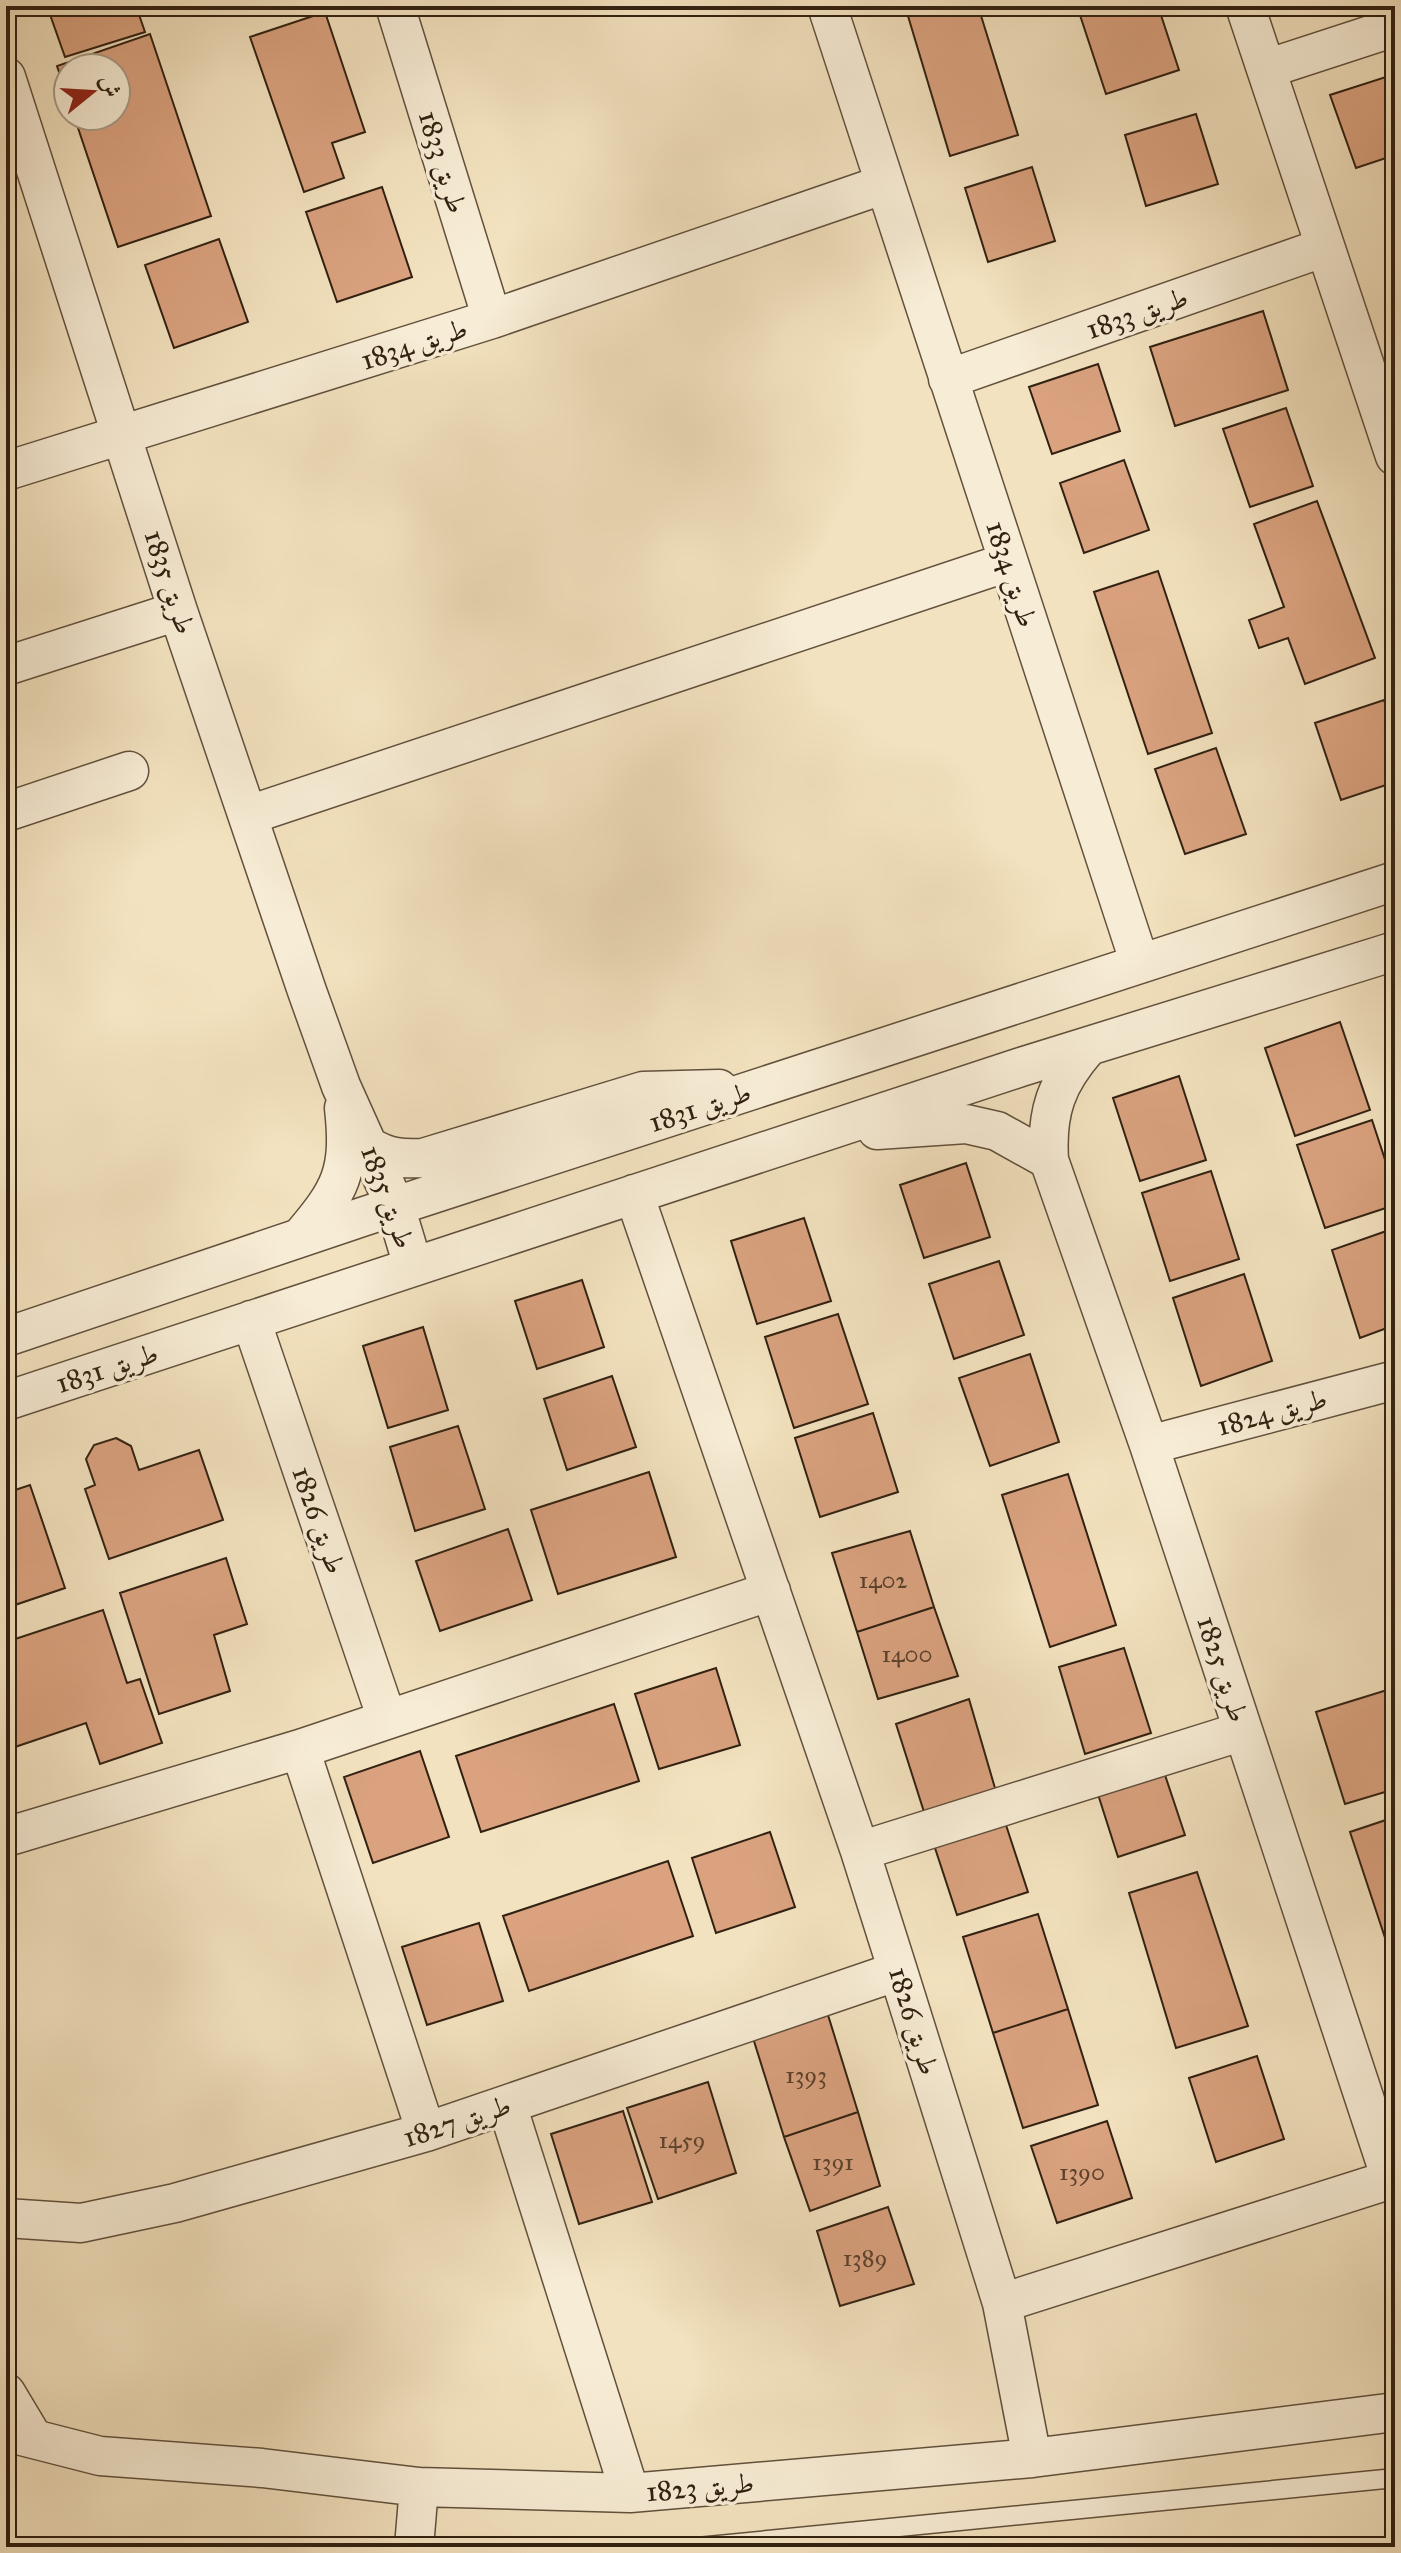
<svg xmlns="http://www.w3.org/2000/svg" width="1401" height="2553" font-family="'IM FELL Great Primer',Amiri,serif">
<style>
.building{fill:#daa27f;stroke:#312112;stroke-width:2}
.lines{fill:none;stroke-linecap:round;stroke-linejoin:round}
.lane-casing{stroke:#62513d;stroke-width:21}
.street-casing{stroke:#62513d;stroke-width:41}
.lane{stroke:#f7ecd5;stroke-width:18}
.street{stroke:#f7ecd5;stroke-width:38}
.labels{text-anchor:middle;dominant-baseline:central;stroke-width:7;stroke-linejoin:round;paint-order:stroke}
.number-label{font-size:24px;fill:#5b412d}
.street-label{font-size:28px;fill:#312112;stroke:#f7ecd5}
</style>
<rect width="100%" height="100%" fill="#f3e2bf"/>
<filter id="stains"><feTurbulence type="fractalNoise" baseFrequency=".0025" numOctaves="4"/><feColorMatrix values="0 0 0 0 .2 0 0 0 0 .09 0 0 0 0 .02 0 0 0 .5 -.17"/></filter>
<radialGradient id="worn" r=".72"><stop offset=".6" stop-color="#630" stop-opacity="0"/><stop offset="1" stop-color="#630" stop-opacity=".3"/></radialGradient>
<path class="building" d="M47,6H136L145,32L65,57Z
M905,6H978L1018,135L950,156Z
M1077,6H1158L1179,70L1106,94Z
M325,12L365,132L332,143L344,178L304,192L250,37Z
M150,34L211,216L118,247L74,116H116V68H68V97L57,66Z
M1395,74V155L1356,168L1330,95Z
M1196,114L1218,184L1146,206L1125,135Z
M1032,167L1055,241L988,262L965,188Z
M382,187L412,277L337,302L306,212Z
M219,239L248,322L174,348L145,265Z
M1395,264V294L1386,267Z
M1263,311L1288,390L1175,426L1150,347Z
M1098,364L1120,431L1052,454L1029,387Z
M1286,408L1313,486L1250,507L1223,429Z
M1124,460L1149,530L1084,553L1060,483Z
M1317,501L1375,658L1305,684L1288,638L1259,648L1249,620L1284,607L1254,524Z
M1158,571L1212,733L1148,754L1094,592Z
M1384,700L1395,732V782L1341,800L1315,723Z
M1216,748L1246,834L1185,854L1155,769Z
M1340,1022L1370,1110L1295,1136L1265,1048Z
M1179,1076L1206,1160L1140,1181L1113,1098Z
M1372,1120L1395,1190V1205L1325,1228L1297,1145Z
M966,1163L990,1237L924,1258L900,1185Z
M1211,1171L1239,1259L1170,1281L1142,1193Z
M804,1218L831,1301L757,1324L731,1241Z
M1395,1228V1325L1360,1338L1332,1250Z
M999,1261L1024,1335L954,1359L929,1284Z
M1244,1274L1272,1361L1201,1386L1173,1298Z
M582,1280L604,1347L537,1369L515,1301Z
M838,1314L868,1404L794,1428L765,1337Z
M423,1327L448,1410L388,1428L363,1346Z
M1030,1354L1059,1442L990,1466L959,1378Z
M612,1376L636,1447L567,1470L544,1399Z
M873,1413L898,1492L820,1517L795,1438Z
M458,1426L485,1509L415,1531L390,1447Z
M116,1438L131,1446L139,1470L199,1450L223,1520L109,1559L85,1489L95,1485L86,1459L94,1445Z
M649,1472L676,1557L558,1594L531,1510Z
M1068,1474L1116,1625L1050,1647L1002,1495Z
M30,1485L65,1588L6,1608V1493Z
M508,1529L532,1600L440,1631L416,1561Z
M910,1531L934,1607L857,1632L832,1553Z
M226,1558L247,1624L214,1635L230,1691L159,1714L120,1593Z
M934,1607L958,1676L878,1699L857,1632Z
M103,1610L127,1683L140,1679L162,1743L100,1764L86,1723L6,1750V1642Z
M1124,1648L1151,1733L1085,1754L1059,1667Z
M716,1668L740,1745L659,1769L635,1694Z
M1387,1690L1395,1718V1789L1345,1804L1316,1712Z
M969,1699L997,1795L925,1815L896,1724Z
M614,1704L639,1781L481,1832L456,1756Z
M420,1751L449,1837L373,1863L344,1777Z
M1161,1763L1185,1835L1118,1857L1095,1785Z
M1395,1817V1968L1350,1832Z
M1004,1819L1028,1892L957,1915L933,1842Z
M770,1832L795,1907L716,1933L692,1858Z
M668,1861L693,1936L529,1991L503,1916Z
M1197,1872L1248,2026L1176,2048L1129,1893Z
M1038,1914L1068,2009L993,2033L963,1937Z
M479,1923L503,2001L427,2025L402,1947Z
M1068,2009L1098,2105L1023,2128L993,2033Z
M828,2015L858,2112L784,2137L753,2038Z
M1257,2056L1284,2139L1216,2162L1189,2078Z
M708,2082L736,2173L658,2199L627,2108Z
M623,2111L652,2202L579,2224L551,2134Z
M858,2112L880,2186L810,2211L784,2137Z
M1107,2121L1132,2198L1057,2223L1031,2146Z
M888,2207L914,2284L840,2306L817,2231Z"/>
<g class="lines">
<defs>
<path id="lane" d="M698,2547L1395,2478"/>
<path id="street" d="M395,6L492,319
M827,6L1140,964
M1245,6L1395,456
M1266,69L1395,27
M6,77L178,611L307,991L341,1086L395,1206L413,1266
M948,379L1325,247
M6,471L492,319L885,184
M6,666L178,611
M6,812L129,771
M249,815L1008,562
M1088,1047C1056,1083 1046,1112 1049,1160L1149,1445L1391,2179
M877,1130L966,1124L997,1131L1049,1160
M370,1147C388,1158 402,1159 423,1158L643,1091L719,1089
M634,1194L860,1851L898,1971L1002,2303L1032,2458
M300,1238C341,1190 351,1172 344,1108
M251,1320L387,1719
M6,1337L365,1216L1395,881
M6,1401L1021,1067L1395,951
M1149,1445L1395,1380
M300,1749L426,2132
M6,1837L300,1749L771,1591
M860,1851L1243,1731
M507,2105L630,2493
M6,2218L81,2223L175,2203L426,2132L898,1971
M1002,2303L1395,2178
M6,2393L33,2438
M6,2432L100,2456L262,2468L419,2487L630,2493L1032,2458L1395,2412
M414,2547L419,2487"/>
</defs>
<use href="#lane" class="lane-casing"/>
<use href="#street" class="street-casing"/>
<use href="#lane" class="lane"/>
<use href="#street" class="street"/>
</g>
<g class="labels">
<g class="number-label">
<text x="883" y="1580">1402</text>
<text x="907" y="1654">1400</text>
<text x="806" y="2075">1393</text>
<text x="682" y="2140">1459</text>
<text x="833" y="2162">1391</text>
<text x="1082" y="2172">1390</text>
<text x="865" y="2258">1389</text>
</g>
<g class="street-label">
<text transform="translate(443 162) rotate(73)">طريق 1833</text>
<text transform="translate(1137 313) rotate(-19)">طريق 1833</text>
<text transform="translate(414 344) rotate(-18)">طريق 1834</text>
<text transform="translate(1012 574) rotate(72)">طريق 1834</text>
<text transform="translate(170 582) rotate(72)">طريق 1835</text>
<text transform="translate(700 1107) rotate(-18)">طريق 1831</text>
<text transform="translate(388 1197) rotate(70)">طريق 1835</text>
<text transform="translate(107 1368) rotate(-18)">طريق 1831</text>
<text transform="translate(1272 1412) rotate(-15)">طريق 1824</text>
<text transform="translate(319 1520) rotate(71)">طريق 1826</text>
<text transform="translate(1223 1669) rotate(72)">طريق 1825</text>
<text transform="translate(914 2021) rotate(73)">طريق 1826</text>
<text transform="translate(457 2121) rotate(-18)">طريق 1827</text>
<text transform="translate(700 2487) rotate(-5)">طريق 1823</text>
</g>
</g>
<rect width="1401" height="2553" fill="none" stroke="#f3e2bf" stroke-width="32"/>
<rect x="8" y="8" width="1385" height="2537" fill="none" stroke="#312112" stroke-width="4"/>
<rect x="16" y="16" width="1369" height="2521" fill="none" stroke="#312112" stroke-width="2"/>
<g transform="translate(92 92) rotate(72)"><circle r="38" fill="#f7ecd5" stroke="#a89b87" stroke-width="2"/>
<path d="M0-6L14 30L0 20L-14 30Z" fill="#8f2418"/>
<text y="-12" font-size="22" font-weight="bold" text-anchor="middle" fill="#312112">ش</text>
</g>
<rect width="100%" height="100%" filter="url(#stains)"/>
<rect width="100%" height="100%" fill="url(#worn)"/>
</svg>
